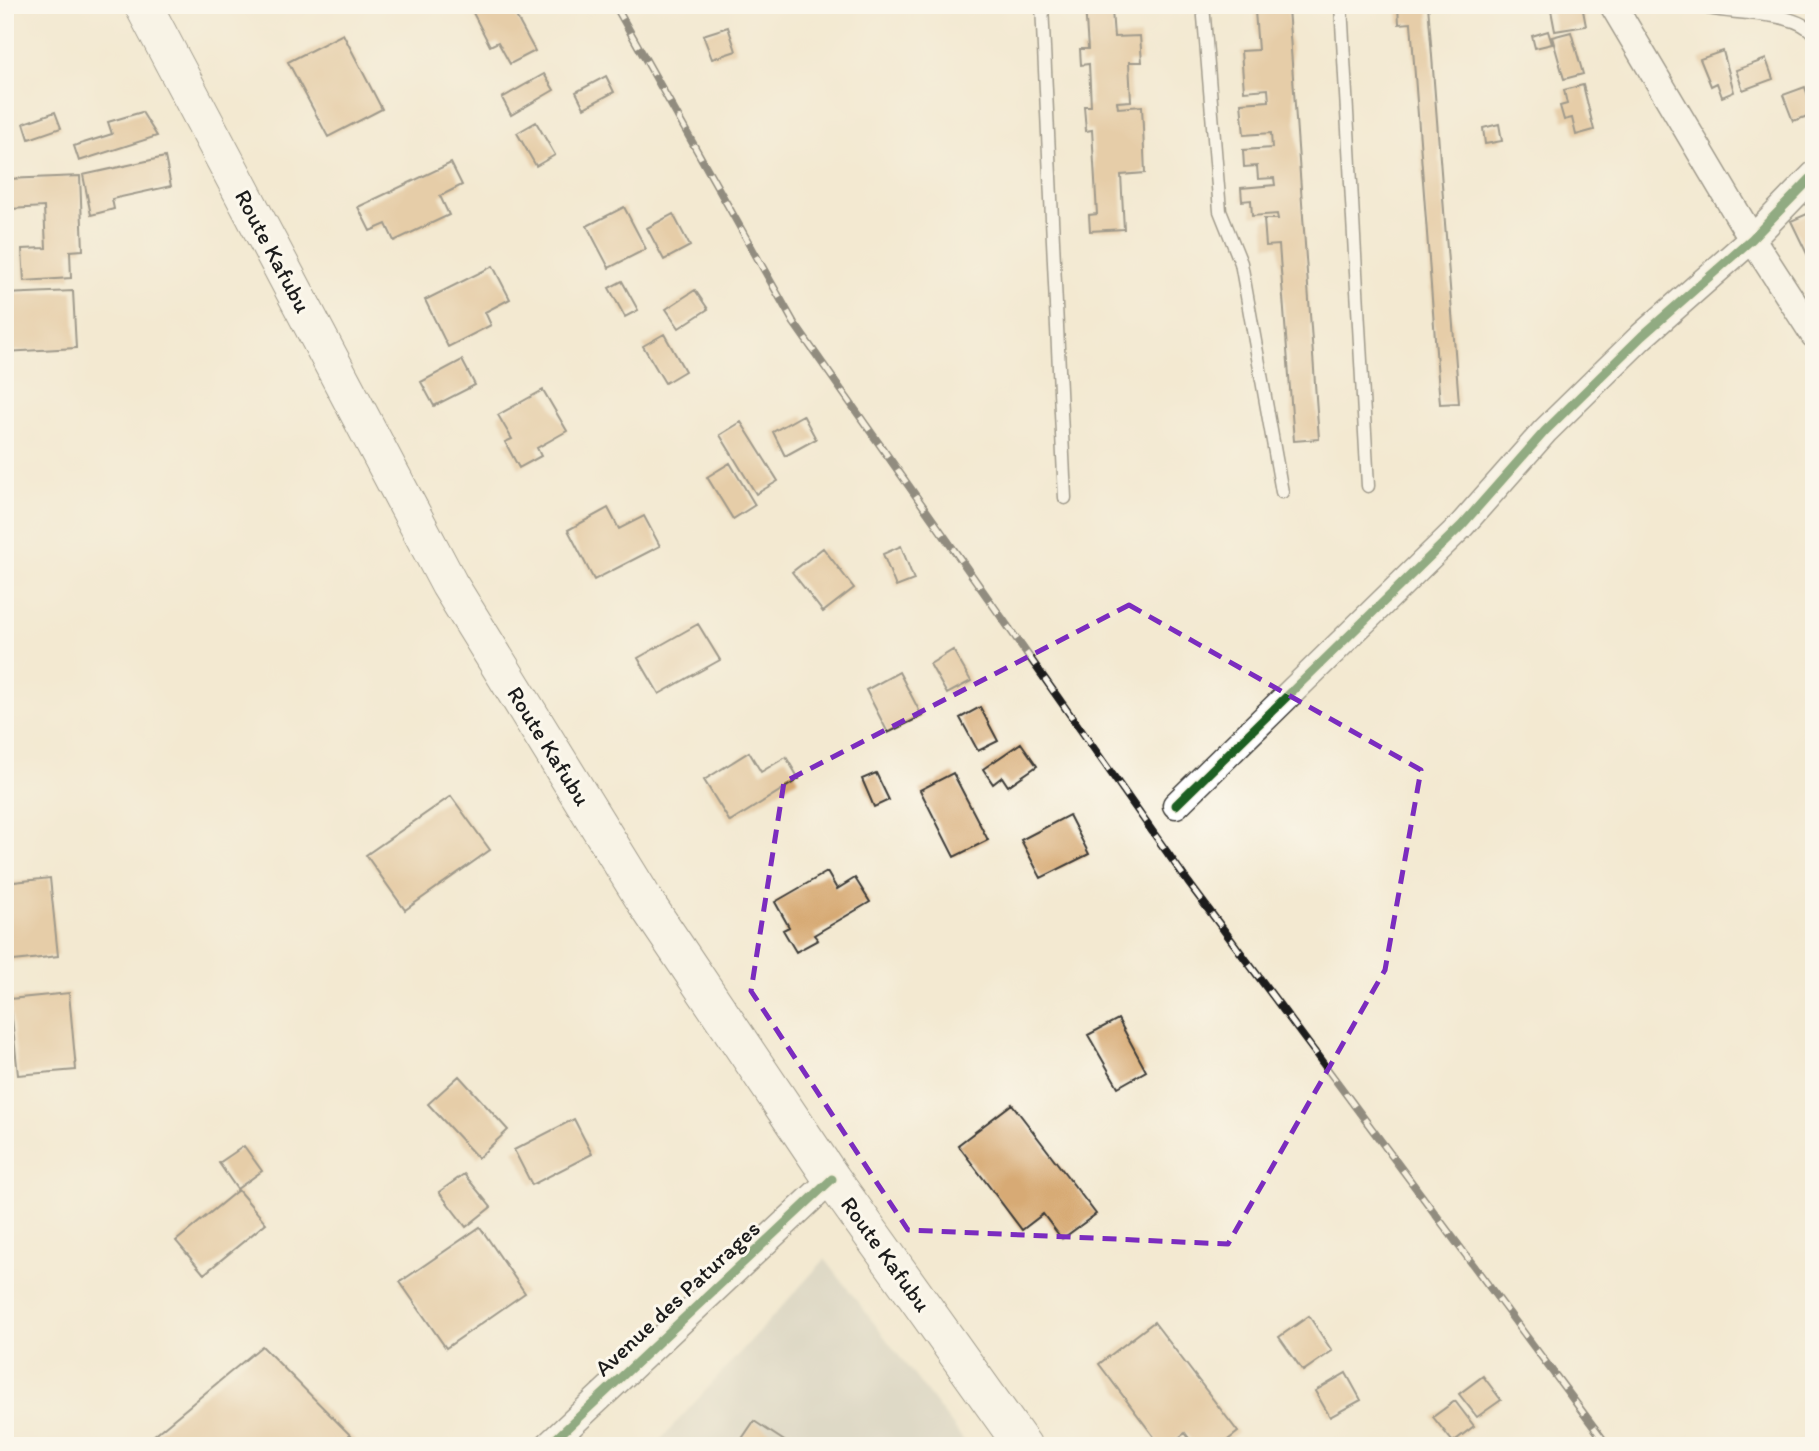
<svg xmlns="http://www.w3.org/2000/svg" width="1819" height="1451" font-family="Itim,sans-serif">
<style>
.industrial{fill:#c6c5b8}
.building{fill:#d7aa74}
.lines{fill:none;stroke-linecap:round;stroke-linejoin:round}
.service-casing{stroke:#3c3b37;stroke-width:15}
.minor-casing{stroke:#3c3b37;stroke-width:29}
.secondary-casing{stroke:#3c3b37;stroke-width:39}
.service{stroke:#fff;stroke-width:12}
.minor{stroke:#fff;stroke-width:26}
.secondary{stroke:#fff;stroke-width:37}
.rail-casing{stroke:#1c1c1c;stroke-width:8}
.rail{stroke:#fbf7ec;stroke-width:5;stroke-dasharray:16;stroke-linecap:butt}
.cycleway-casing{stroke:#fbf7ec;stroke-width:13}
.cycleway{stroke:#1b5e20;stroke-width:9}
.marked{fill:none;stroke:#7b2cbf;stroke-width:5;stroke-dasharray:14 9;stroke-linejoin:round}
.labels{text-anchor:middle;dominant-baseline:central;stroke-width:6;stroke-linejoin:round;paint-order:stroke}
.street-label{font-size:23px;fill:#1c1c1c;stroke:#fbf7ec}
</style>
<rect width="100%" height="100%" fill="#fbf7ec"/>
<filter id="ink" filterUnits="userSpaceOnUse"><feTurbulence type="fractalNoise" baseFrequency=".0143" numOctaves="2"/><feDisplacementMap in="SourceGraphic" scale="14" xChannelSelector="R" yChannelSelector="G"/><feConvolveMatrix kernelMatrix="1 2 1 2 8 2 1 2 1" color-interpolation-filters="sRGB"/></filter>
<filter id="wash" filterUnits="userSpaceOnUse"><feTurbulence type="fractalNoise" baseFrequency=".00686" numOctaves="4" result="noise"/><feDisplacementMap in="SourceGraphic" scale="28" xChannelSelector="R" yChannelSelector="G"/><feGaussianBlur stdDeviation="1.57" result="paint"/><feColorMatrix in="noise" values="0 0 0 0 0 0 0 0 0 0 0 0 0 0 0 0 0 1.4 0 .05"/><feComposite in="paint" operator="in"/></filter>
<g filter="url(#wash)">
<rect width="100%" height="100%" fill="#f3e9d1"/>
<path class="industrial" d="M825,1259L968,1446H655Z"/>
<g id="blocks">
<path class="building" d="M478,5H510L535,51L510,64L498,42L490,46L471,9Z
M518,5H543L524,16Z
M1085,5H1131V9L1112,10L1114,37L1140,36L1142,62H1129L1131,101L1117,102L1118,108L1142,106L1145,173L1121,175L1124,229L1090,231L1089,215L1097,214L1092,130L1086,131L1084,106H1091L1089,64L1081,65L1080,49H1088Z
M1261,5L1288,8L1319,439L1294,441L1279,245L1266,246L1264,219H1278L1277,214L1252,216L1251,200L1242,201L1241,188L1275,185L1274,178L1258,179L1257,166L1244,167L1243,150L1272,148L1271,133L1244,135L1241,103L1269,101L1268,89L1244,91L1241,51L1258,50L1255,11L1261,10Z
M1398,5H1428L1459,403L1440,404L1411,23L1399,24Z
M1550,5H1582L1586,26L1555,31Z
M728,27L736,51L712,59L703,35Z
M1548,31L1552,44L1535,48L1532,36Z
M1571,32L1583,74L1564,79L1552,37Z
M343,34L382,109L328,137L288,62Z
M1723,51L1734,92L1722,97L1717,83L1711,86L1700,59Z
M1766,59L1773,79L1743,90L1736,70Z
M544,74L554,90L511,115L502,98Z
M606,76L614,92L584,108L576,92Z
M1583,85L1594,130L1576,135L1572,118L1564,120L1560,106L1567,104L1564,90Z
M1805,87L1814,114L1793,121L1783,95Z
M55,112L61,128L29,139L24,123Z
M142,112L157,136L79,161L74,146L112,134L108,122Z
M536,122L555,155L536,166L517,133Z
M1499,124L1502,141L1485,144L1483,128Z
M165,157L171,186L112,199L114,209L91,215L83,175Z
M451,163L462,185L440,196L449,215L394,241L386,224L370,231L358,207Z
M80,176L83,250L70,251L71,278L24,281L22,249L46,248L44,207L10,209L11,230H5L6,179Z
M624,207L646,249L609,268L587,226Z
M1814,211V254L1808,256L1791,221Z
M673,214L690,246L664,260L647,228Z
M11,250L12,287L5,288V251Z
M493,266L510,299L485,312L491,325L448,347L425,300Z
M622,281L638,310L625,317L609,288Z
M695,290L708,309L679,328L666,309Z
M73,291L76,348L5,352V294Z
M664,334L685,371L665,383L643,346Z
M462,360L475,385L434,406L421,382Z
M543,390L567,431L537,448L541,456L519,468L505,442L512,439L498,415Z
M803,415L816,439L785,456L773,432Z
M741,422L778,481L756,494L720,435Z
M730,463L755,505L733,519L707,477Z
M608,508L619,529L644,516L660,546L594,580L568,530Z
M901,546L914,580L896,587L883,554Z
M823,548L854,588L823,612L792,572Z
M698,624L720,660L659,694L638,658Z
M953,650L971,681L947,694L930,664Z
M899,672L922,716L888,733L866,690Z
M980,707L998,741L978,751L960,718Z
M1021,743L1037,766L1008,786L1002,777L993,784L983,769Z
M749,752L761,772L786,757L799,779L730,822L704,780Z
M876,773L889,800L874,807L862,779Z
M953,773L988,840L954,857L920,790Z
M451,796L490,850L405,910L366,855Z
M1069,815L1089,854L1041,878L1021,840Z
M827,872L837,889L855,878L870,902L814,935L818,940L796,952L783,930L789,927L775,902Z
M50,878L58,956L5,962V883Z
M69,993L76,1070L18,1075L10,999Z
M1118,1019L1146,1071L1118,1087L1088,1035Z
M459,1076L508,1130L478,1158L428,1104Z
M1012,1104L1096,1214L1062,1239L1043,1214L1022,1230L958,1145Z
M574,1119L592,1154L532,1185L514,1150Z
M244,1146L262,1171L237,1189L219,1163Z
M464,1174L491,1207L466,1227L439,1192Z
M238,1190L266,1223L204,1274L176,1241Z
M480,1227L525,1293L446,1348L400,1282Z
M1309,1316L1332,1351L1303,1371L1279,1337Z
M1154,1322L1238,1432L1220,1446H1195L1185,1433L1168,1446H1161L1099,1364Z
M262,1346L361,1446H141Z
M1346,1373L1361,1400L1330,1417L1315,1391Z
M1483,1376L1501,1400L1477,1417L1459,1394Z
M1455,1401L1474,1426L1453,1442L1433,1417Z
M754,1421L792,1446H737Z"/>
</g>
</g>
<g filter="url(#ink)">
<use href="#blocks" fill-opacity="0" stroke="#3c3b37" stroke-width="2"/>
<g class="lines">
<defs>
<path id="service" d="M1042,5L1065,498
M1203,5L1220,211L1241,263L1282,492
M1341,5L1368,486
M1696,5C1731,17 1793,8 1814,34"/>
<path id="minor" d="M1613,5L1752,239L1814,335
M1176,805L1462,525L1545,431L1642,336L1752,239L1814,175
M548,1446L832,1179"/>
<path id="secondary" d="M143,5L449,584L648,906L832,1179L1023,1446"/>
</defs>
<use href="#service" class="service-casing"/>
<use href="#minor" class="minor-casing"/>
<use href="#secondary" class="secondary-casing"/>
<use href="#service" class="service"/>
<use href="#minor" class="minor"/>
<use href="#secondary" class="secondary"/>
<defs>
<path id="rail" d="M615,5L794,323L1188,882L1608,1446"/>
</defs>
<use href="#rail" class="rail-casing"/>
<use href="#rail" class="rail"/>
<defs>
<path id="cycleway" d="M1176,805L1462,525L1545,431L1642,336L1752,239L1814,175
M548,1446L832,1179"/>
</defs>
<use href="#cycleway" class="cycleway-casing"/>
<use href="#cycleway" class="cycleway"/>
</g>
</g>
<path d="M0 0H1819V1451H0ZM1129,605L1421,770L1385,970L1228,1244L908,1230L751,991L784,782Z" fill="#f3e9d1" fill-opacity=".55" fill-rule="evenodd"/>
<path class="marked" d="M1129,605L1421,770L1385,970L1228,1244L908,1230L751,991L784,782Z"/>
<g class="labels">
<g class="street-label">
<text transform="translate(273 251) rotate(62)">Route Kafubu</text>
<text transform="translate(549 746) rotate(58)">Route Kafubu</text>
<text transform="translate(886 1254) rotate(54)">Route Kafubu</text>
<text transform="translate(677 1298) rotate(-43)">Avenue des Paturages</text>
</g>
</g>
<rect width="1819" height="1451" fill="none" stroke="#fbf7ec" stroke-width="28"/>
</svg>
